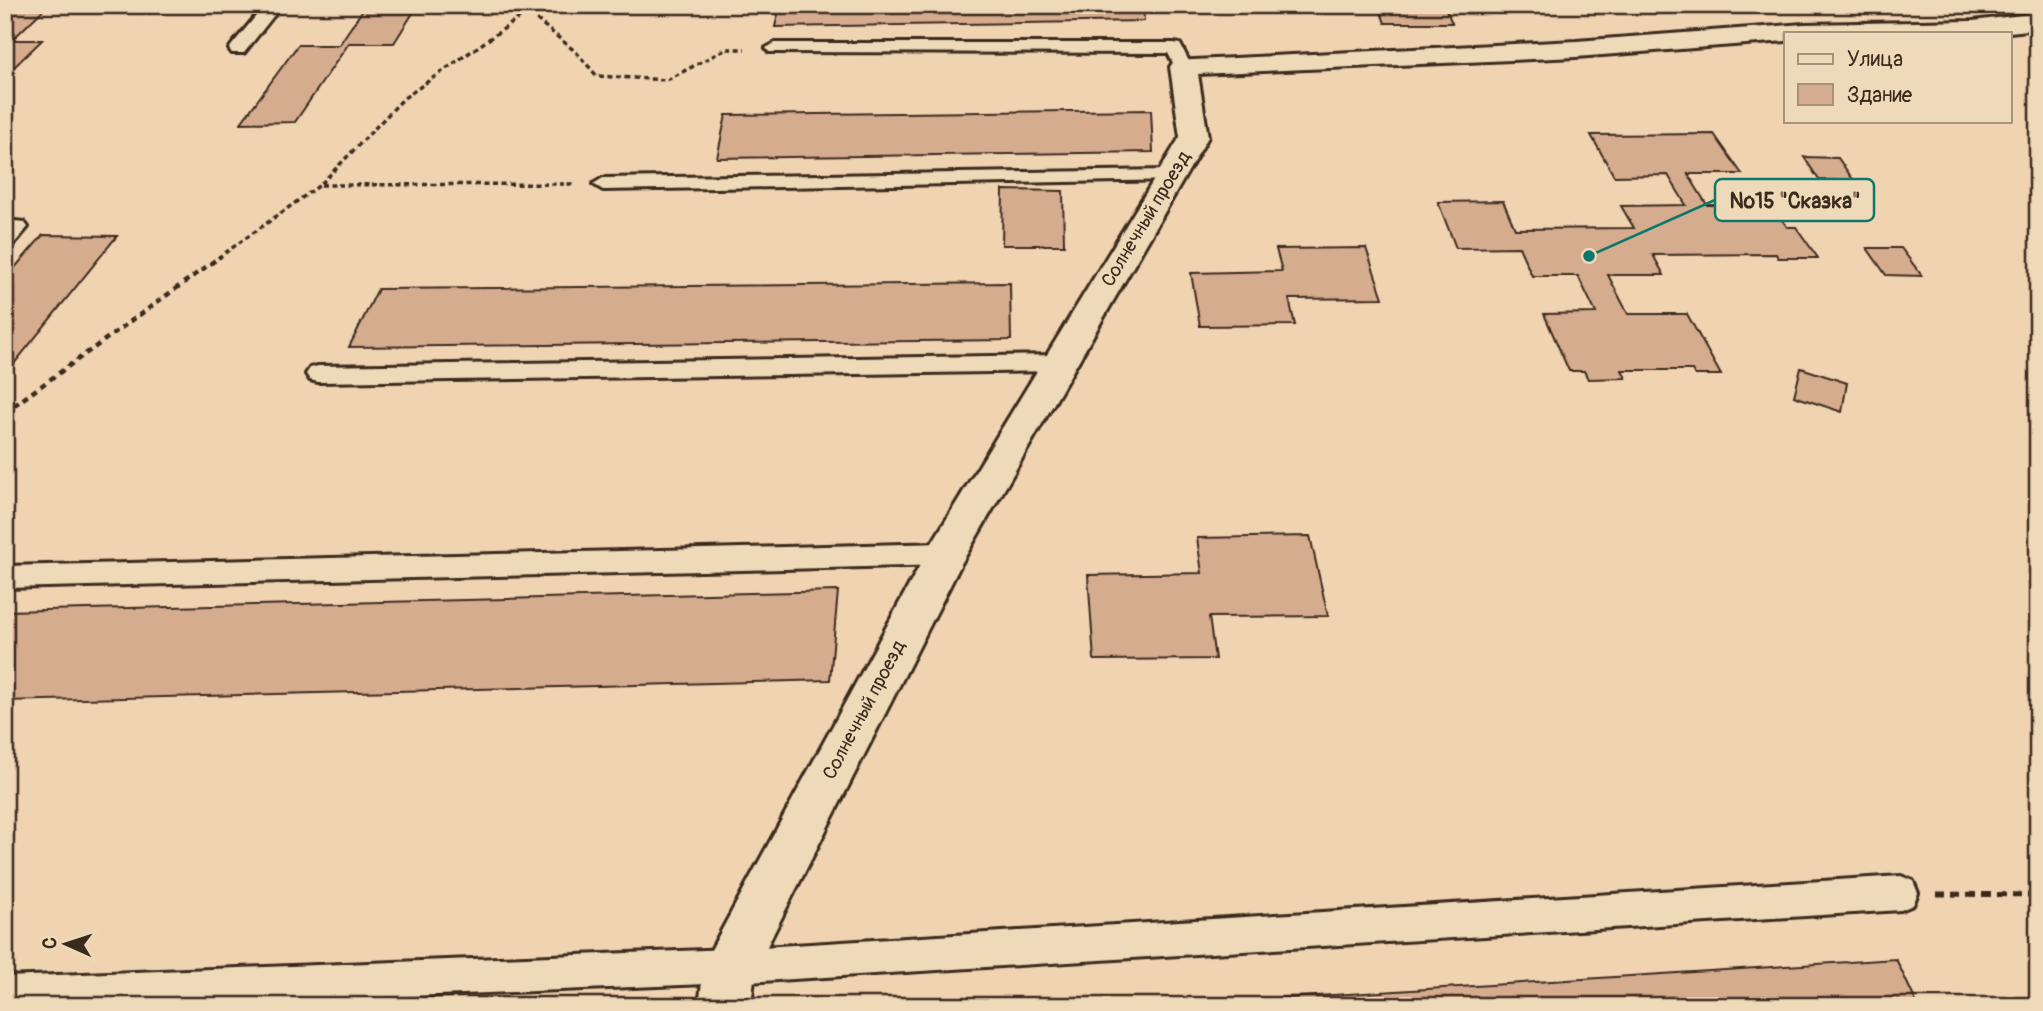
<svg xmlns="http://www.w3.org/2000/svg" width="2043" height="1011" font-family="Pangolin,sans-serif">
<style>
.building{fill:#d6ac8e;stroke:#3b2a1e;stroke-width:2}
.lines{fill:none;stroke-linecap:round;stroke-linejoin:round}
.service-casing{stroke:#3b2a1e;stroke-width:6}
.minor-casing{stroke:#3b2a1e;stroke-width:6}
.path-far2{stroke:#3b2a1e;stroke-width:3.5;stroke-dasharray:5 3.5;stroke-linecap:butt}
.path-far1{stroke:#3b2a1e;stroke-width:4.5;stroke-dasharray:6 5;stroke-linecap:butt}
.path{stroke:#3b2a1e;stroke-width:5;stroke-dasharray:9 6;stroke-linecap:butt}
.service{fill:#eedab8;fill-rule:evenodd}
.minor{fill:#eedab8;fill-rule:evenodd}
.labels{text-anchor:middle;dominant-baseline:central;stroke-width:6;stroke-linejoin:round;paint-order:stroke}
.street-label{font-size:19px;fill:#3b2a1e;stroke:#eedab8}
.leader{fill:none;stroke:#0f766e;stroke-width:2.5}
.callout-dot{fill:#0f766e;stroke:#eedab8;stroke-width:2.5}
.callout{fill:#eedab8;stroke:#0f766e;stroke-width:2.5}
.callout-label{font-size:21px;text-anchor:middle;font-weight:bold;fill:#3b2a1e}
</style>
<rect width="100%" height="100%" fill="#f0d4b2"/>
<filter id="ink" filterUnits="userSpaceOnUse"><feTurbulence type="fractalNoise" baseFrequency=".0143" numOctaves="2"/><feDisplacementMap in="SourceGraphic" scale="14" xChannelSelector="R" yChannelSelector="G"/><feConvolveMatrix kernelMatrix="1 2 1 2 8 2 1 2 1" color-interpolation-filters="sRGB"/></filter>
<g filter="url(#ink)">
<path class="building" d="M5,5H48L12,40H42L5,76Z
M366,5H418L394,43H349L295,122L241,123L298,45H339Z
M454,5H518L517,8L452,7Z
M780,5H1143L1144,21L775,27Z
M1378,5H1444L1452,23H1385Z
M1151,110L1153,152L717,158L726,115Z
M1714,134L1742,174H1688L1707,205H1772L1787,227H1796L1818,258H1778L1776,254L1653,255L1664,275H1608L1628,314H1687L1721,375H1695L1692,370H1622L1626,378L1588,379L1584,371H1569L1544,314L1596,313L1578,276H1532L1519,247L1456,248L1438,202L1503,201L1515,229L1634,228L1621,206L1686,205L1668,175L1614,176L1591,135Z
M1804,157L1838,158L1854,181L1819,180Z
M1003,190L1063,191L1064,245H1002Z
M43,235L117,236L5,375V279Z
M1366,248L1383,298L1289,299L1295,325L1200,326L1191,273L1282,271L1276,249Z
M1867,248H1901L1922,276L1886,275Z
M1010,283L1011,340L349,347L378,289Z
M1801,368L1847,383L1842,412L1794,396Z
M1310,536L1328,616L1209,617L1215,659L1094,660L1088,575L1202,573L1197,538Z
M838,591L830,680L5,701V611Z
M1896,959L1918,1006H1162Z"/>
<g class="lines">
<defs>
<path id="service" d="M265,5H282L244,53H232L229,49L232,45Z
M775,43H1174L1180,44L1192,67L1189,71H1177L1168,53L769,52L766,48Z
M1172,170L1179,172L1182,176L1179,180L603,190L593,184L603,178Z
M5,220L24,222L28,227L13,245L5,247Z
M1060,355L1068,357L1072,363L1068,369L1060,371L318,382L310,380L306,374L310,368L318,366Z
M946,543L956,546L960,554L956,562L946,565L5,588V566Z
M1901,876L1913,881L1918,893L1913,905L1901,910L730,983L176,1006H5V977L730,949Z"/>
<path id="minor" d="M2038,13V29L2000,33H1786V41L1576,57L1198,74L1208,137L961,564L755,970L751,1006H699L704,966L712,948L932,543L1180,137L1170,67L1174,61L1576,41L1804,24L1973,21Z"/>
</defs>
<use href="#service" class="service-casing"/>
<use href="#minor" class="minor-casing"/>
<path class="path-far2" d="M530,14L576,52L597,76L667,80L726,49H745
M321,185L575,184
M218,258L320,185L404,98L538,5"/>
<path class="path-far1" d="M5,412L221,256"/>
<path class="path" d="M1937,894L2038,895"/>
<use href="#service" class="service"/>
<use href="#minor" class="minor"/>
</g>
</g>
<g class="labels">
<g class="street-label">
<text transform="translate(1146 219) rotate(-59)">Солнечный проезд</text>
<text transform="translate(864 710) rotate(-62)">Солнечный проезд</text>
</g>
</g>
<path class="leader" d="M1589 256L1715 200"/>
<circle class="callout-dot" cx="1589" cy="256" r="7"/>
<rect class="callout" x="1715" y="179" width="159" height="42" rx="7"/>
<g class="callout-label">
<text x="1795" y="208">№15 "Сказка"</text>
</g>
<rect width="2043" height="1011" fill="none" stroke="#eedab8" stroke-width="28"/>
<rect x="14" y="14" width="2015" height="983" fill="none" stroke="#3b2a1e" stroke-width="2.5" filter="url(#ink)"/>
<rect x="1784" y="32" width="228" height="91" fill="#eedab8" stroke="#a6947a" stroke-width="2"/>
<rect x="1798" y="54" width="35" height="10" fill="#eedab8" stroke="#a6947a" stroke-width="2"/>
<text x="1847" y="66" font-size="21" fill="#3b2a1e">Улица</text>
<rect x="1798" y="84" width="35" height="21" fill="#d6ac8e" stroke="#a6947a" stroke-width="2"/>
<text x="1847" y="102" font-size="21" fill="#3b2a1e">Здание</text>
<g transform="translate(66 944) rotate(273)" stroke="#eedab8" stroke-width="5" paint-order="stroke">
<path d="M0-5L12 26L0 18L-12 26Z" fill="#3b2a1e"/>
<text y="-10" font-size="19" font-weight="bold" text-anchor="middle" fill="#3b2a1e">С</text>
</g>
</svg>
